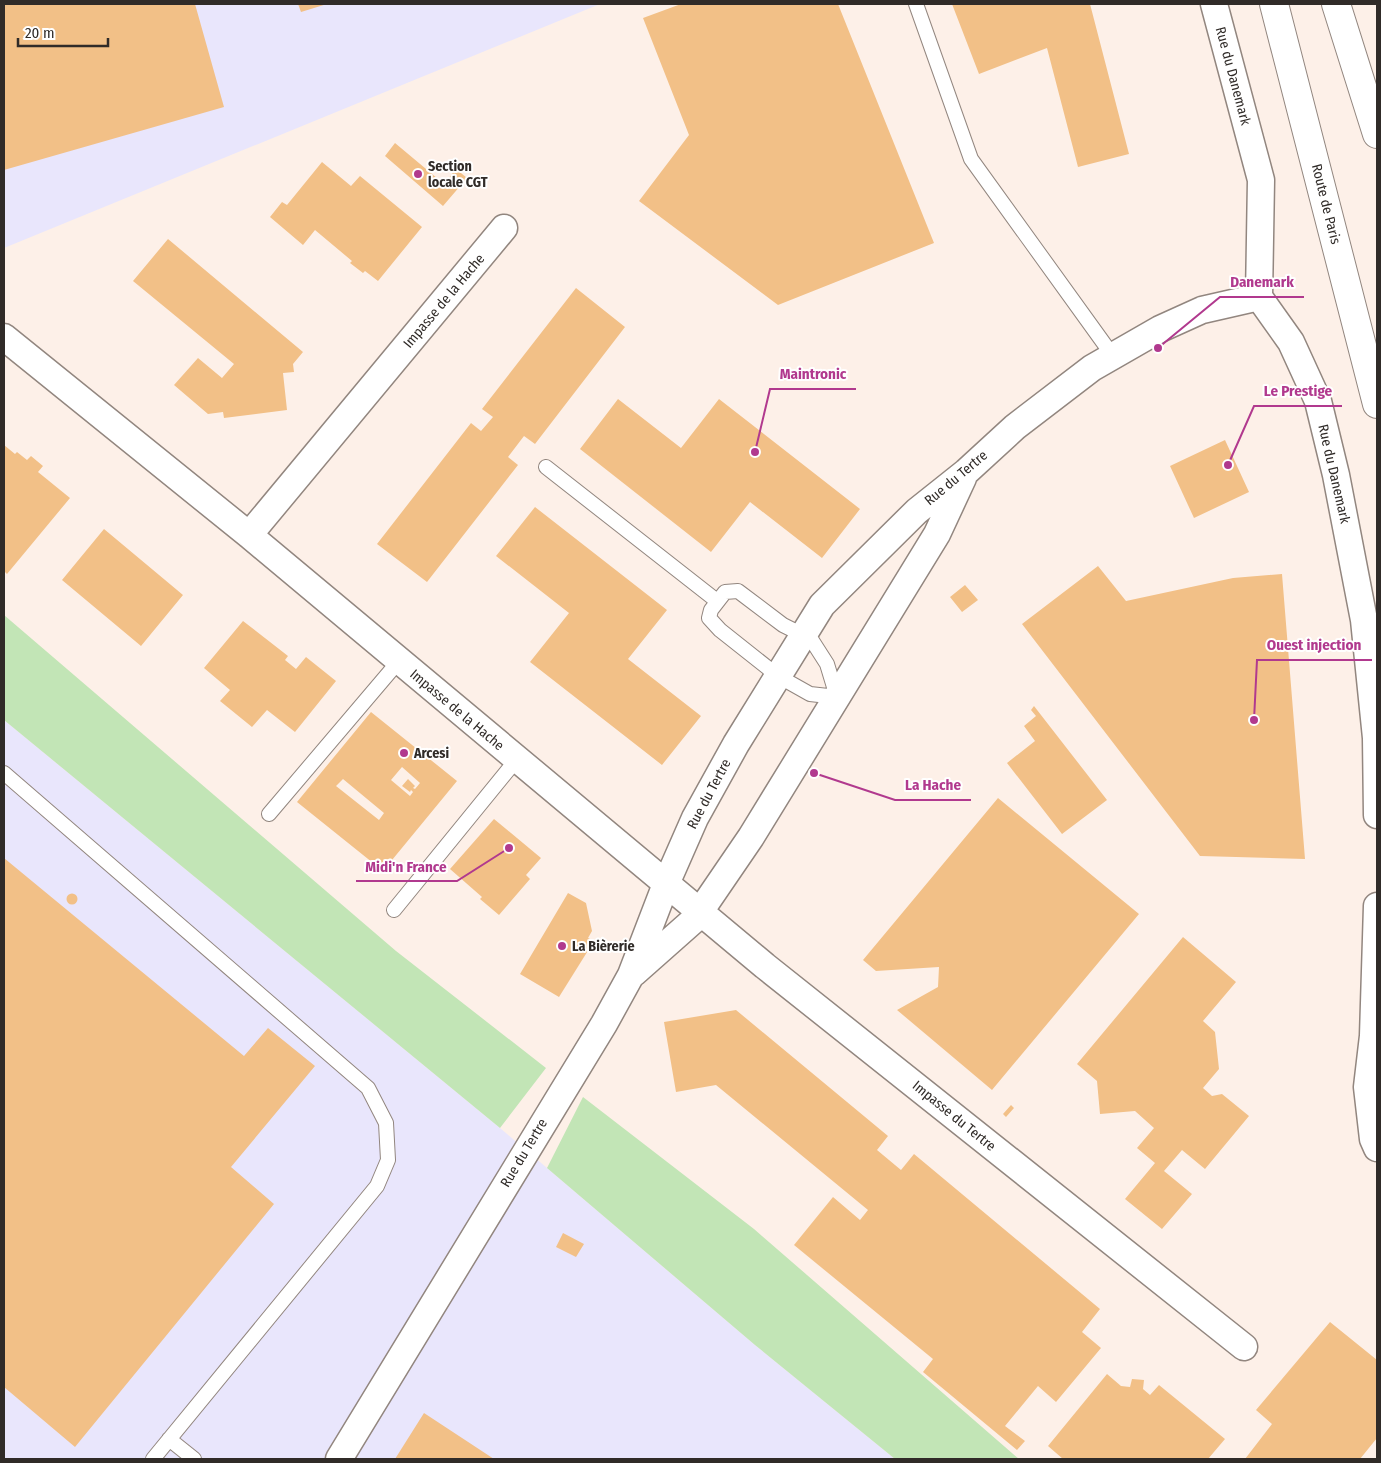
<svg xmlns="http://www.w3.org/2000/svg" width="1381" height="1463" font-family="'Fira Sans Condensed',sans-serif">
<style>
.industrial{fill:#e9e6fc}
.green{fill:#c2e5b6}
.building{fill:#f2c087;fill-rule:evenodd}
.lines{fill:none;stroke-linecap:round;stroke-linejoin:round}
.lane-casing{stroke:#92867f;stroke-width:16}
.street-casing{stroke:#92867f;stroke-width:29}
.primary-casing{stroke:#92867f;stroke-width:30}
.lane{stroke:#fff;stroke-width:14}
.street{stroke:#fff;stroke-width:26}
.primary{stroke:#fff;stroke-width:28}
.poi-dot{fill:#b1398e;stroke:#fff;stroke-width:2}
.labels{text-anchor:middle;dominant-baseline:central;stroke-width:4;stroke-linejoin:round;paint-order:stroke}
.street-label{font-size:14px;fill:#302b28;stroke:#fff}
.poi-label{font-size:14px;font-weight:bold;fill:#302b28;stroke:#fff;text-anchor:start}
.leader{fill:none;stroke:#b1398e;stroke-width:2}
.callout-dot{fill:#b1398e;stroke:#fff;stroke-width:2}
.callout-label{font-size:15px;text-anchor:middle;font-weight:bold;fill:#b1398e;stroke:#fff;stroke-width:4;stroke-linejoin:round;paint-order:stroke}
</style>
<rect width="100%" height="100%" fill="#fdf0e8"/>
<path class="industrial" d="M4,4H600L4,248Z
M4,720L500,1128L755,1345L895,1459H4Z"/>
<path class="green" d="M4,615L396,951L546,1068L500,1128L4,720Z
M583,1097L754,1229L1019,1459H895L755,1345L547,1168Z"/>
<path class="building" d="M4,4H195L224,107L4,170Z
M298,4H327L301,12Z
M681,4H838L934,243L778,305L639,201L689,135L643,18Z
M952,4H1090L1129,154L1078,167L1047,48L979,74Z
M395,143L444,184L456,169L467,178L443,206L385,156Z
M322,162L351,186L360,176L422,227L378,281L365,271L363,273L350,263L352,261L315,230L303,245L270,217L282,202L287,205Z
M168,239L303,352L293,364L294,372L283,373L287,410L224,418L223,412L208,414L174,385L198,358L222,378L234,364L133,281Z
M576,288L625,327L535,444L524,436L508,457L518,465L427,582L377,544L471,423L481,431L493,417L482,409Z
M618,399L681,448L719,399L860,509L822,558L750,502L711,552L580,449Z
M1225,440L1249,492L1194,518L1170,466Z
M4,445L15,454L17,452L27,460L31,456L43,466L38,472L70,498L7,574L4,571Z
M535,507L667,610L628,659L701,716L662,765L530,662L569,613L496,556Z
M104,529L183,595L141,646L62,580Z
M1098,566L1126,601L1233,578L1282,574L1305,859L1200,856L1022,624Z
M965,585L978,600L962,612L950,597Z
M243,621L288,656L285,660L296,669L306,657L336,681L295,732L267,710L252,727L220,701L230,690L204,668Z
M1034,706L1107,800L1062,834L1007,763L1035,741L1024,726L1036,716L1031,710Z
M371,712L457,781L383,871L297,802ZM402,767L420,783L415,789L413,788L415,786L408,779L402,786L410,792L411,790L413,792L410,796L391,780ZM343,779L384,813L379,820L336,786Z
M998,798L1139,914L992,1090L897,1010L938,987L939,967L876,971L863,960Z
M494,819L541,858L526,875L530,879L499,915L480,899L482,897L450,869Z
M4,858L244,1056L268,1028L315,1066L231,1167L274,1204L75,1447L4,1387Z
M568,893L586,903L592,931L588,938L594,941L559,997L520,974Z
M66.5 899a5.5 5.5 0 1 1 11 0a5.5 5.5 0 1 1-11 0Z
M1183,937L1236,982L1203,1021L1215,1032L1219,1069L1203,1088L1212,1096L1222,1094L1249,1116L1205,1169L1182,1150L1164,1171L1192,1194L1162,1229L1125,1199L1155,1163L1137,1148L1154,1128L1135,1111L1100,1114L1097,1081L1077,1064Z
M736,1010L888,1136L877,1150L901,1170L914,1154L1100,1309L1082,1332L1101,1348L1056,1402L1038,1386L1005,1426L1025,1441L1017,1450L923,1372L933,1359L794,1245L833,1197L860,1220L868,1210L716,1085L676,1092L664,1022Z
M1011,1105L1014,1108L1006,1117L1003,1114Z
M563,1233L584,1244L576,1257L556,1247Z
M1330,1322L1377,1360V1438L1360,1459H1245L1272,1424L1256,1410Z
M1107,1374L1121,1386L1130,1387L1132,1379L1144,1380L1143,1389L1150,1395L1159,1385L1225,1439L1208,1459H1063L1048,1446Z
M424,1413L494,1459H395Z"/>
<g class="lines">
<defs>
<path id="lane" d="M916,4L971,159L1113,356
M546,467L717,601
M738,591L783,625L811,639L827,664L837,697L810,694L778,676L720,630L709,618L711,610L725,592Z
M4,773L368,1088L386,1123L388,1160L377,1186L153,1459
M269,814L399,661
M394,910L517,759
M169,1439L194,1459"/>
<path id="street" d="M1214,4L1261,180L1259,297L1291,342L1318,401L1336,475L1364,620L1376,738L1377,815
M4,337L249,535L765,966L1244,1347
M249,535L504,228
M1377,906L1373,1036L1367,1087L1373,1139L1377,1148
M634,973L695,919L751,837L937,534L963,478
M339,1459L604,1024L631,975L666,884L695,818L736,744L822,605L917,511L966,472L1015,427L1092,368L1160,329L1202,310L1259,297"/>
<path id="primary" d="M1274,4L1377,404
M1336,4L1377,134"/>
</defs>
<use href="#lane" class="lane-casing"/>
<use href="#street" class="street-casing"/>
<use href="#primary" class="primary-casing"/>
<use href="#lane" class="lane"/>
<use href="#street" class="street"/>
<use href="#primary" class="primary"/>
</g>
<g class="poi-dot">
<circle cx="418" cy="174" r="5"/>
<circle cx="404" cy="753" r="5"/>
<circle cx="562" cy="946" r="5"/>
</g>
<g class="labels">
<g class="street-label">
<text transform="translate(1233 76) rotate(75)">Rue du Danemark</text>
<text transform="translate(1326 204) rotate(76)">Route de Paris</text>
<text transform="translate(444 301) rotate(-50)">Impasse de la Hache</text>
<text transform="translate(1334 474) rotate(77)">Rue du Danemark</text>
<text transform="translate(956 478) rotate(-40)">Rue du Tertre</text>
<text transform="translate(457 710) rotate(40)">Impasse de la Hache</text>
<text transform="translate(709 794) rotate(-62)">Rue du Tertre</text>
<text transform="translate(954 1116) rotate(39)">Impasse du Tertre</text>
<text transform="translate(524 1153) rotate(-59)">Rue du Tertre</text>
</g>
<g class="poi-label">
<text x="428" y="166">Section<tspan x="428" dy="16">locale CGT</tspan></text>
<text x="414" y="753">Arcesi</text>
<text x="572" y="946">La Bièrerie</text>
</g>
</g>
<path class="leader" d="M1158 348L1220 297H1304M755 452L770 389H856M1228 465L1254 406H1342M1254 720L1257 660H1372M814 773L895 800H971M509 848L457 881H356"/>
<g class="callout-dot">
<circle cx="1158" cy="348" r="5"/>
<circle cx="755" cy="452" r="5"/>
<circle cx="1228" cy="465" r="5"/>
<circle cx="1254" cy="720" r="5"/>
<circle cx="814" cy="773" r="5"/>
<circle cx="509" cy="848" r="5"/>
</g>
<g class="callout-label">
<text x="1262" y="287">Danemark</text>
<text x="813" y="379">Maintronic</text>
<text x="1298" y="396">Le Prestige</text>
<text x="1314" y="650">Ouest injection</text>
<text x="933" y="790">La Hache</text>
<text x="406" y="872">Midi'n France</text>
</g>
<rect width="1381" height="1463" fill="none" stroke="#302b28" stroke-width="10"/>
<path d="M18 38v8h90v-8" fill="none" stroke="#302b28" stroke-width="2.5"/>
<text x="25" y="38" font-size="15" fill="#302b28" stroke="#ffffff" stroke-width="4" paint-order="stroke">20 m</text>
</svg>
